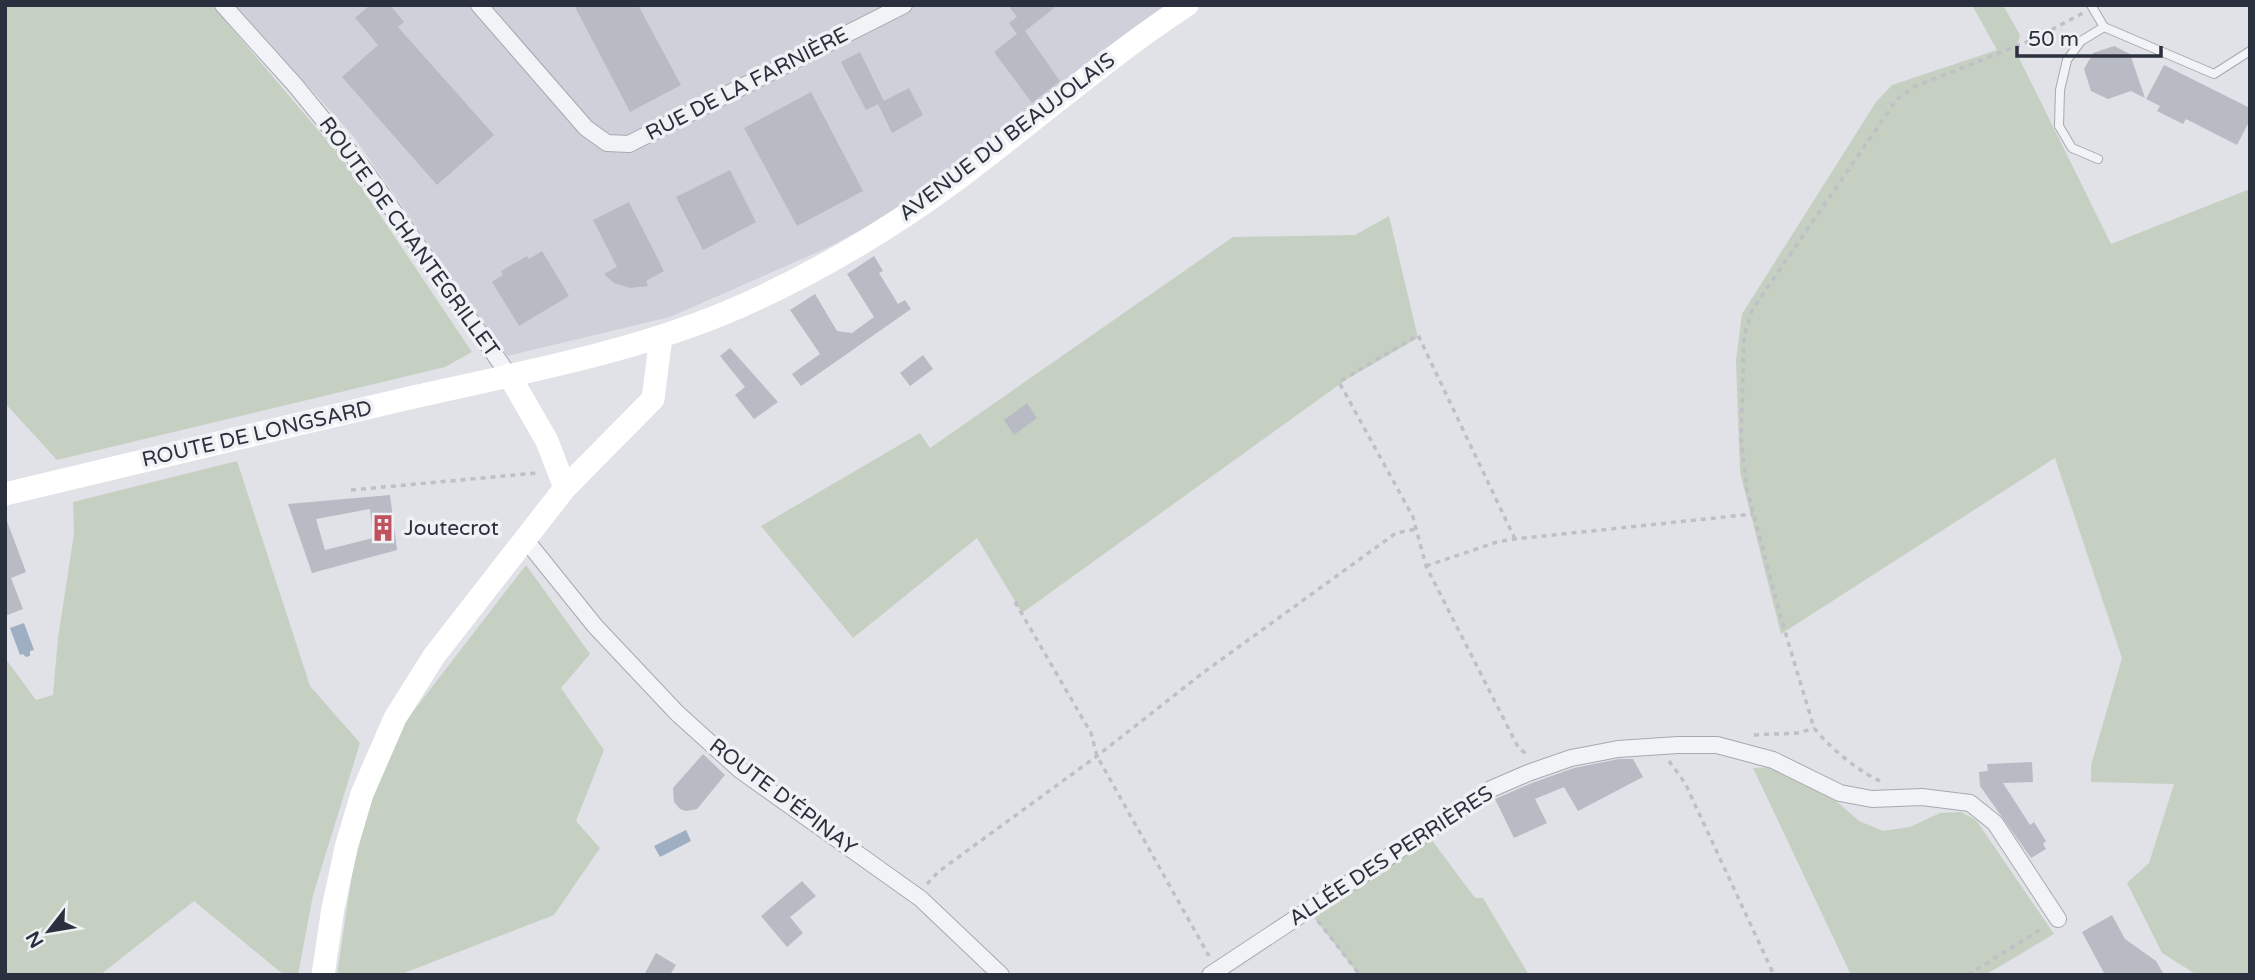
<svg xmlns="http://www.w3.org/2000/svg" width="2255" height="980" font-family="'Varela Round',sans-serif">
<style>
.built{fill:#ced1d9}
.green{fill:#c5d0c2}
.water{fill:#9eafc3}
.building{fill:#b8bbc3;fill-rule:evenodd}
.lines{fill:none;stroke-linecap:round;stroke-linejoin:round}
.lane-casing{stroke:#a6a9b1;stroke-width:10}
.street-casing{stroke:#a6a9b1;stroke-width:18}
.path{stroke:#bec0c6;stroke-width:3.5;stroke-dasharray:5 5;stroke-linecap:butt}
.lane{stroke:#f2f3f6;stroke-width:8}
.street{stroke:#f2f3f6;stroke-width:16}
.secondary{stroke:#fff;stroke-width:23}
.labels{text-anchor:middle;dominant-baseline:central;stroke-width:7;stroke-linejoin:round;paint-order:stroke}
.street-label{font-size:21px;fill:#2a303d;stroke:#eff1f5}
.poi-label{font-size:21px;fill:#2a303d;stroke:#eff1f5;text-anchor:start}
</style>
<rect width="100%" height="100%" fill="#e0e2e7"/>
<path class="built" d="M235,5H1166L945,185L827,248L670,317L507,356L354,137Z"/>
<path class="green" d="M5,5H212L341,157L472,352L445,367L57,460L5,403Z
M1972,5H2003L2020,35L2016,52L2111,244L2250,189V975H2197L2162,953L2127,883L2149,863L2174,784L2091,782V765L2122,658L2055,458L1781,634L1740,472L1736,360L1742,314L1876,102L1892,85L1997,50Z
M1389,216L1418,338L1347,379L1022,613L977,538L853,638L761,526L920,433L930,448L1233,237L1355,235Z
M237,461L310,686L360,743L313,895L298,975H284L194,901L100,975H5V658L36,700L53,695L58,638L74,534L73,502Z
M526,565L590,654L561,688L604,750L576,821L600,848L554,915L399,975H337L353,867L372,798L402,726Z
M1772,767L1834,799L1859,821L1883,831L1910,827L1940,813L1961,812L1976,820L2054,934L1985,975H1851L1753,768Z
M1431,839L1475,898H1483L1529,975H1359L1312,915Z"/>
<path class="water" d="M24,623L34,650L30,651V656L26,657L23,654L20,655L10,628Z
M686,830L691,841L660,857L654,846Z"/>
<path class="building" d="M370,5H390L404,22L398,27L494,135L437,185L342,77L378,45L355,18Z
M574,5H638L681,85L630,112Z
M1008,5H1058L1025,31L1060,81L1032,103L994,52L1017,34L1009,23L1017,17Z
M2114,46L2130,54L2145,98L2131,91L2108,99L2091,91L2084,69L2093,53Z
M860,52L884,101L866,110L841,62Z
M2164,65L2250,108V120L2237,145L2186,119L2183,124L2157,111L2160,106L2146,99Z
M909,88L923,115L892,133L878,104Z
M811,92L863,191L797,226L744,128Z
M730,170L756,222L703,250L676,197Z
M629,202L664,271L646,281L648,286L630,288L614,283L604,274L617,267L593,220Z
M542,251L569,296L519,326L492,282L503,275L501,271L527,256L529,259Z
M874,256L883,271L879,273L898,304L905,300L911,309L801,386L792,374L820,354L790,310L815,294L837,331L852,333L874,317L847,274Z
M730,348L778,402L754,419L735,395L745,387L720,356Z
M923,355L933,369L910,386L900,373Z
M1027,403L1037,418L1014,435L1004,420Z
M390,495L397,550L312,573L288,504ZM370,509L373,538L325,550L316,519Z
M5,521H7L26,572L11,578L23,609L5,616Z
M703,754L725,775L697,809L686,811L680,809L674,802L673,788Z
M1619,759H1633L1643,777L1578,811L1564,787L1535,799L1547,823L1514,838L1495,799L1532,783L1574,768Z
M2032,762L2033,782L2003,783L2030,825L2034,822L2046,841L2043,844L2046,849L2031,858L1980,786L1979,772L1988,771L1987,764Z
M802,881L816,896L790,917L803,933L787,947L761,916Z
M2112,915L2125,939L2156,961L2164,975H2105L2082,932Z
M656,953L676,965L670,975H644Z"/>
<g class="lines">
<defs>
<path id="lane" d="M2091,5L2104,27
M2098,159L2072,148L2059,126L2060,90L2067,60L2081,41L2104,27L2214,74L2250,51"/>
<path id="street" d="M223,5L295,85L366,172L509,375
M479,5L586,128L607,143L629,144L904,5
M525,539L595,626L677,713L740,770L921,899L1001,975
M1210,975L1491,789L1528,773L1571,758L1618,749L1678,745H1717L1773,760L1840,793L1872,799L1922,797L1970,803L1995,823L2058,919"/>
</defs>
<use href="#lane" class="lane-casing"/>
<use href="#street" class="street-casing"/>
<path class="path" d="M351,490L537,473
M1515,539L1418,335L1339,382L1413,517L1426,566L1518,747L1527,755
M1426,566L1497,542L1515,539L1753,514
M1015,602L1091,733L1097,756L1209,956
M1754,735L1799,733L1814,728
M1669,761L1685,783L1774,975
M1880,781C1858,771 1829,747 1814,728L1781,618L1747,489L1741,440L1744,336L1752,310L1897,99L1914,87L2032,40L2083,13
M927,884L938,872L1097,756L1204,672L1396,533L1416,529
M1318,921L1360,975
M1968,975L2043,928"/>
<use href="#lane" class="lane"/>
<use href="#street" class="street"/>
<path class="secondary" d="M509,375L547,441L565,488
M5,494C143,461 280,428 418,396C525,372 639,351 739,307C810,276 885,232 948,186C1028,127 1103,60 1187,5
M323,975L333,908L347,844L362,794L395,718L434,656L565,488L653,399L661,337"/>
</g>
<defs>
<symbol id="building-bare" viewBox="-9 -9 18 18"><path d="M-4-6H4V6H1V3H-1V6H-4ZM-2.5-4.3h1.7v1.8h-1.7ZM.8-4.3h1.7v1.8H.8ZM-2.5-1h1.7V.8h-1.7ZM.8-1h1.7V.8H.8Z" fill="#bf525e" stroke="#eff1f5" stroke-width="2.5" paint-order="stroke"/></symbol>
</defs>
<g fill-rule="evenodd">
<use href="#building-bare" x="364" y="509" width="38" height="38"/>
</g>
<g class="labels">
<g class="street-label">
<text transform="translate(747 84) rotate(-27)">RUE DE LA FARNIÈRE</text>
<text transform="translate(1007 137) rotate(-37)">AVENUE DU BEAUJOLAIS</text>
<text transform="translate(409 237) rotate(54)">ROUTE DE CHANTEGRILLET</text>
<text transform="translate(257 434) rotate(-13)">ROUTE DE LONGSARD</text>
<text transform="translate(783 797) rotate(37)">ROUTE D'ÉPINAY</text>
<text transform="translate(1391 856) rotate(-33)">ALLÉE DES PERRIÈRES</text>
</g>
<g class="poi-label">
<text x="404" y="528">Joutecrot</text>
</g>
</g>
<rect width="2255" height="980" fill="none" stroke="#2a303d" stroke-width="14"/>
<g transform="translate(49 931) rotate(239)" stroke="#eff1f5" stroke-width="5" paint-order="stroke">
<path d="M0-5L12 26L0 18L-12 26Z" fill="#2a303d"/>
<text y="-10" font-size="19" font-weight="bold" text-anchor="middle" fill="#2a303d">N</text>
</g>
<path d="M2017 46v10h144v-10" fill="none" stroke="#2a303d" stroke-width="3.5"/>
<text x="2028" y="46" font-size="21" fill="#2a303d" stroke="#eff1f5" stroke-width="5" paint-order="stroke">50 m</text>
</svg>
